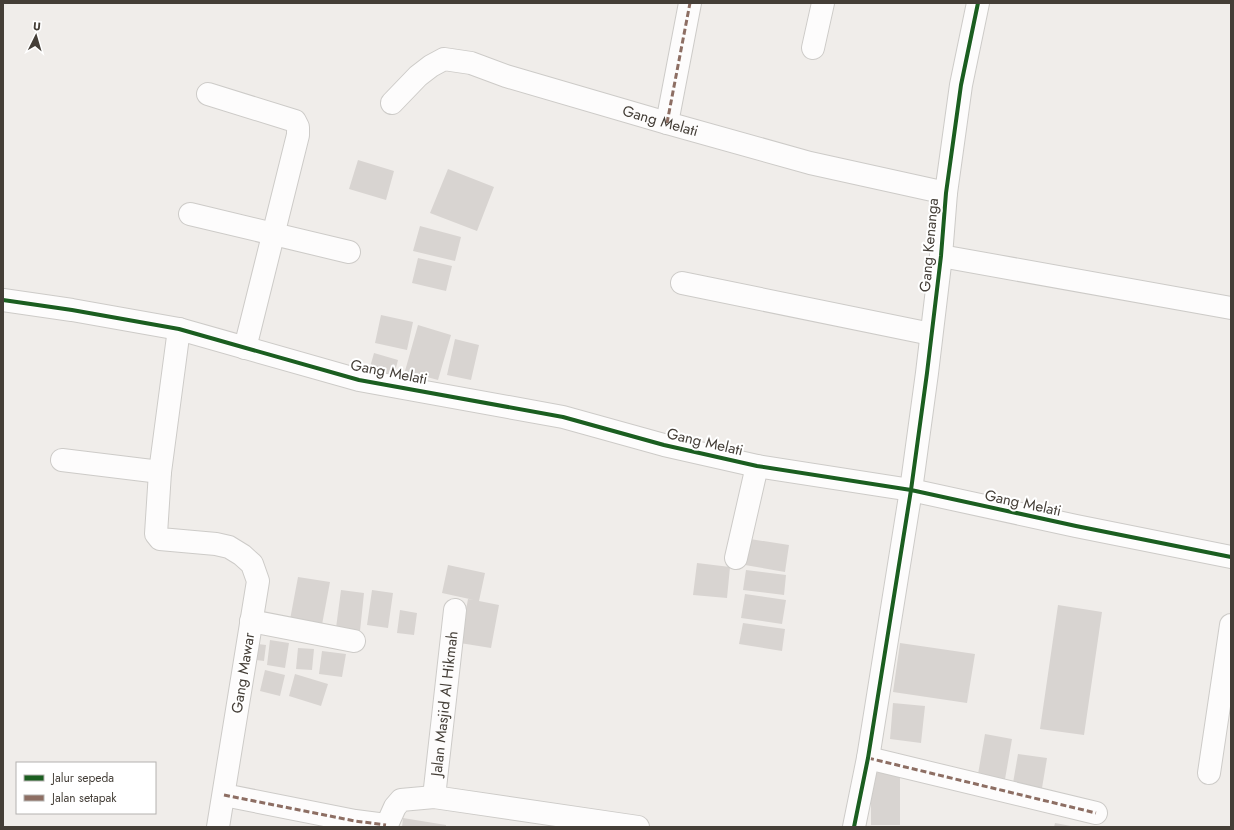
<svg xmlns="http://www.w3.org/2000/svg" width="1234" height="830" font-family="Jost,sans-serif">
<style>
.building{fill:#d8d4d1}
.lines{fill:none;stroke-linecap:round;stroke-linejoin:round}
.minor-casing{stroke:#cdcbc8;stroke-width:24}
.minor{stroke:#fdfcfc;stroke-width:22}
.quiet{stroke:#8d6e63;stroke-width:3;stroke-dasharray:6 3;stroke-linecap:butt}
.cycleway-casing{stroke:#fff;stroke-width:6}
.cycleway{stroke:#1b5e20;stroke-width:4}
.labels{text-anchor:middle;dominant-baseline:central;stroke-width:4;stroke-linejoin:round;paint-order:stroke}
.street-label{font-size:15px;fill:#443e37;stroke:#fff}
</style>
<rect width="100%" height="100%" fill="#f0edea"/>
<path class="building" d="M358,160L394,171L386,200L349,189Z
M448,169L494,187L477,231L430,213Z
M420,226L461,237L455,261L413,251Z
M418,258L452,266L446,291L412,283Z
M381,315L413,322L407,350L375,343Z
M418,325L451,335L438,380L405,371Z
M455,339L479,345L471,380L447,375Z
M374,353L398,360L393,380L368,374Z
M750,539L789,545L785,572L745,565Z
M697,563L730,567L727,598L693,595Z
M448,565L485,573L479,601L499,605L491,648L460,643L468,599L474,600L442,593Z
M746,570L786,575L784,595L743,590Z
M298,577L330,582L321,630L289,625Z
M341,590L364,593L360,631L336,628Z
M372,590L393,593L388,628L367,625Z
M745,594L786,600L782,624L741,618Z
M1058,605L1102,612L1084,735L1040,729Z
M400,610L417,613L414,635L397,633Z
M743,623L785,629L782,651L739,644Z
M270,640L289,643L285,668L267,665Z
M250,643L266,645L264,661L248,659Z
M900,643L975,654L967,703L893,692Z
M298,648L314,649L312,670L296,669Z
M322,651L346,654L342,677L319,674Z
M265,670L285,675L280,696L260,691Z
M295,674L328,684L321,706L289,696Z
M893,703L925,706L921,743L890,739Z
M985,734L1012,739L1004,785L977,780Z
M1018,754L1047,758L1042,788L1013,783Z
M871,773H900V825H871Z
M403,818L446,825V827H402Z
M1055,823L1071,826V827H1054Z"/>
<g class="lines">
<defs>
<g id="minor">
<path d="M813,48L823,3"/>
<path d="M208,94L295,121L298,127V135L245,348"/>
<path id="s1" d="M392,103L418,76L431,66L444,59L471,63L506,76L667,123L810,163L946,193"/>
<path d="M667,123L690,3"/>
<path d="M190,214L349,252"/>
<path d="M941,256L1231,308"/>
<path d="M682,283L931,334"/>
<path d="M3,300L72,310L179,329L359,380L563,417L664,445L757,466L911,490L1076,526L1231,557"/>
<path d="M179,329L160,472L156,534L160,539L216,544L229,547L242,555L252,564L258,581L218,827"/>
<path d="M62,460L160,472"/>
<path d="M736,558L757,466"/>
<path d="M251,621L354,641"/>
<path d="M868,758L1096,813"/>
<path d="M1209,773L1231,625"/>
<path d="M224,795L355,821L386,825"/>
<path id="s2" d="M434,797L455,610"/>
<path d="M386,827L395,807L401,800L434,797L638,827"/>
<path d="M854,827L868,758L911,490L927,373L941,256L946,193L961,85L978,3"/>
</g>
</defs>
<use href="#minor" class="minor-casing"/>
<use href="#minor" class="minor"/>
<path class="quiet" d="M667,123L690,3
M868,758L1096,813
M224,795L355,821L386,825"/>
<defs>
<path id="cycleway" d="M3,300L72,310L179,329L359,380L563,417L664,445L757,466L911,490L1076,526L1231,557
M854,827L868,758L911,490L927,373L941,256L946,193L961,85L978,3"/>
</defs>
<use href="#cycleway" class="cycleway-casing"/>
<use href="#cycleway" class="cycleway"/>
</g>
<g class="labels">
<g class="street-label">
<text stroke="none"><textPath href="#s1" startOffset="294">Gang Melati</textPath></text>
<text transform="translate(929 245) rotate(-85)">Gang Kenanga</text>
<text transform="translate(389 372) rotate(11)">Gang Melati</text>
<text transform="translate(705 442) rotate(13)">Gang Melati</text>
<text transform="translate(1023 503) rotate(12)">Gang Melati</text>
<text transform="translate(243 673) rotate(-81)">Gang Mawar</text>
<text stroke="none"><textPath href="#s2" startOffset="94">Jalan Masjid Al Hikmah</textPath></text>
</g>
</g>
<rect width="1234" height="830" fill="none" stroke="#443e37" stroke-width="8"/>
<rect x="16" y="762" width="140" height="52" fill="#ffffff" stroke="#b4b2af"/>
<rect x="24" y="775" width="20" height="6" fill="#1b5e20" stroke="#b4b2af"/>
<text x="52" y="782" font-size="12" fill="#443e37">Jalur sepeda</text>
<rect x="24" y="795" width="20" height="6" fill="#8d6e63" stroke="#b4b2af"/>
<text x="52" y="802" font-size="12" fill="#443e37">Jalan setapak</text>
<g transform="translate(36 36) rotate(5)" stroke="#ffffff" stroke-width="3" paint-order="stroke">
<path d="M0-3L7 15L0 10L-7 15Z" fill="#443e37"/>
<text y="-6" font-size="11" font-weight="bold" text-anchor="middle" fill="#443e37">U</text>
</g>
</svg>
